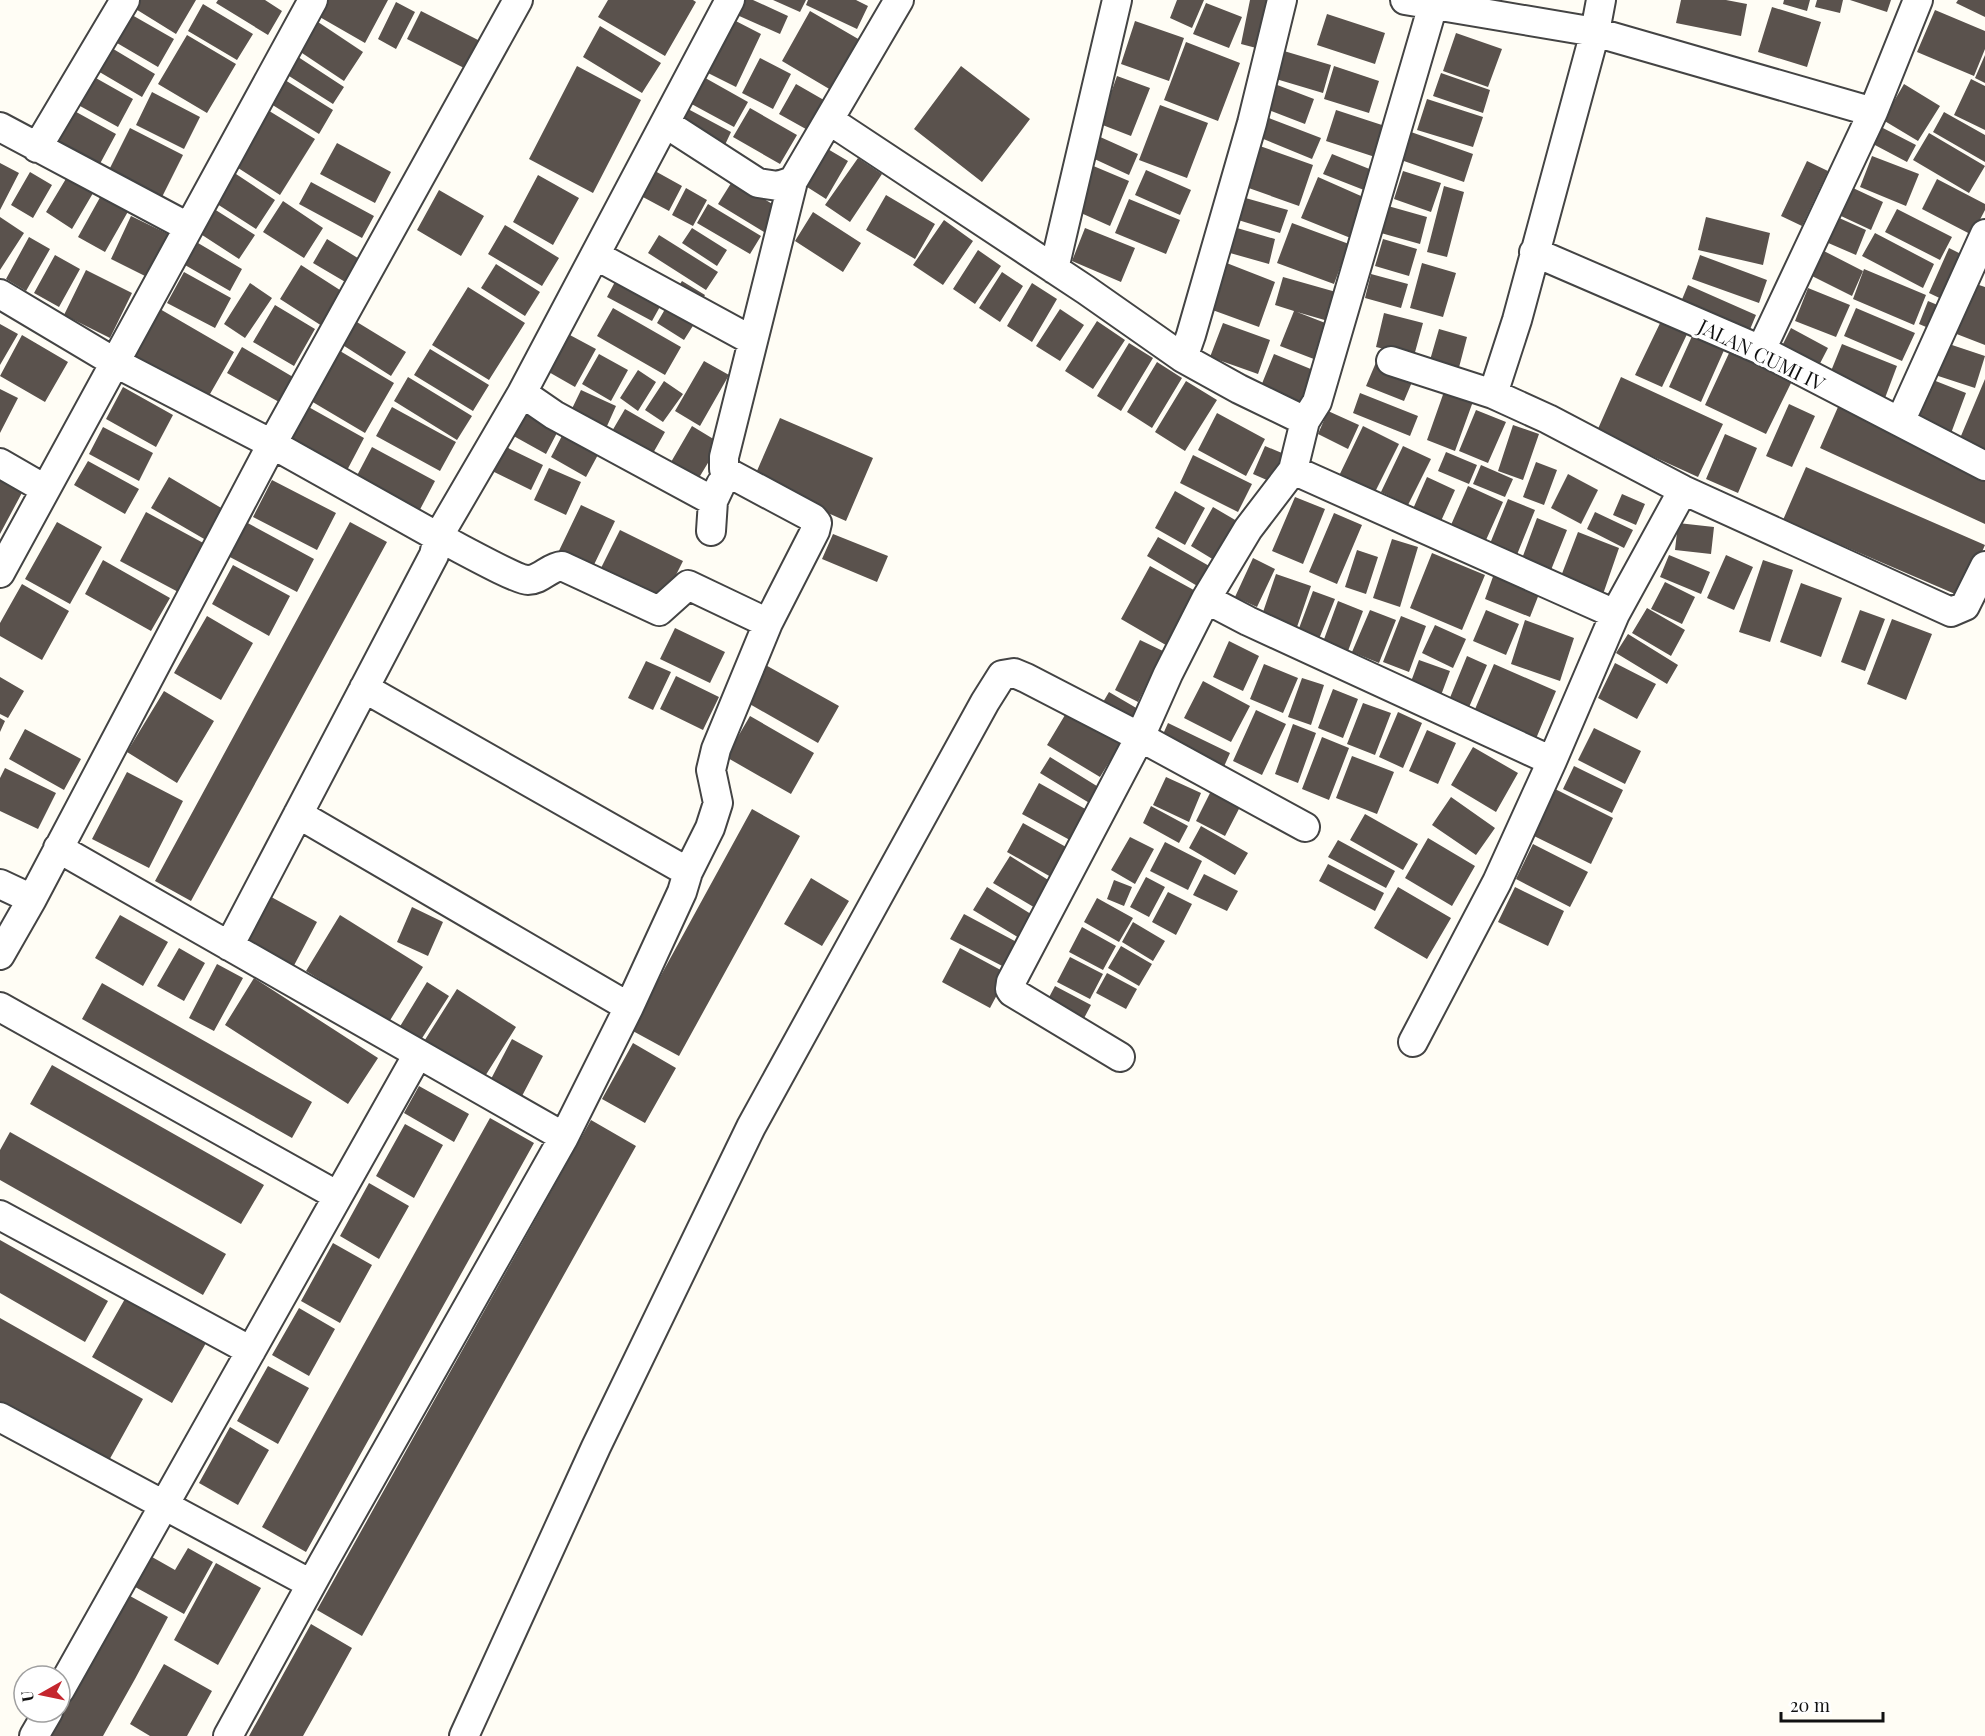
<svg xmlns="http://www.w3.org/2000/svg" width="1985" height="1736" font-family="'Playfair Display',serif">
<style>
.building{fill:#5a524d}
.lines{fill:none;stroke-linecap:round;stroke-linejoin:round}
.street-casing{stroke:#444;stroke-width:32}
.street{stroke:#fff;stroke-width:28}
.labels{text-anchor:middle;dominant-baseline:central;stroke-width:6;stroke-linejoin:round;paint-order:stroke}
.street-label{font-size:20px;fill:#111;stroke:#fff}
</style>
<rect width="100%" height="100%" fill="#fffdf5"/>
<path class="building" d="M128,0H196L176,34L126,3Z
M218,0H265L282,11L268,35L216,3Z
M326,0H388L365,43L318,16Z
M608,0H693L696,2L665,56L598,17Z
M733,0H753L788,16L780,34L728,11Z
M773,0H806L800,12Z
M808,0H856L868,6L857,29L806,5Z
M1177,0H1204L1192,28L1170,18Z
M1250,0H1271L1260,49L1241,44Z
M1681,0H1726L1747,4L1741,36L1676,23Z
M1784,0H1810L1807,11L1783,4Z
M1817,0H1843L1840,13L1815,7Z
M1850,0H1891L1887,12Z
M1958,0H1985V17L1956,3Z
M396,2L415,12L396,49L378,39Z
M1206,3L1242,17L1229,48L1193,34Z
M203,4L253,34L237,60L188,31Z
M1772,7L1821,22L1807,67L1758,52Z
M1935,10L1985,31V49L1974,76L1917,52Z
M421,11L480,41L466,69L407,39Z
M810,11L860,40L831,90L782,61Z
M1327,14L1385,33L1375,64L1317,45Z
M132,15L174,39L158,67L117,43Z
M728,17L761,34L736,87L702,70Z
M312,18L363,52L344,81L293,47Z
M1135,21L1184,38L1169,81L1121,64Z
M600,26L661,63L642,93L583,57Z
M1456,33L1502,49L1488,87L1443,71Z
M187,35L236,64L207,113L158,84Z
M1186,42L1240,63L1218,121L1164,100Z
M105,44L155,74L142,97L91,67Z
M289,51L344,87L333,104L278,69Z
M1284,51L1331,65L1323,93L1276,79Z
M1985,55V83L1975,78Z
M760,58L791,74L773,109L742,93Z
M577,66L641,100L593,193L529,159Z
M961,66L1030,119L982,182L914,129Z
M1334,66L1379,81L1369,113L1324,99Z
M87,73L133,99L118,127L71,101Z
M1441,73L1490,90L1483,113L1433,96Z
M277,75L333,110L319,134L263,99Z
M700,75L748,102L734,127L686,101Z
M1117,76L1150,88L1131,136L1100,124Z
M1971,79L1985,86V130L1954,115Z
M1267,81L1314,99L1305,124L1258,106Z
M796,84L829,103L813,133L779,114Z
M1904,84L1940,106L1918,141L1883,120Z
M152,92L200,117L184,149L136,125Z
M1427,99L1483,117L1473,147L1417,130Z
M1160,105L1208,123L1187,178L1139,160Z
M69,108L116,134L95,173L48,148Z
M750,108L797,135L780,164L733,137Z
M266,109L315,139L280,195L232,164Z
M688,109L731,132L723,149L679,126Z
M1336,110L1385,126L1375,157L1326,141Z
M1944,112L1985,135V162L1933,132Z
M1269,118L1321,138L1312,159L1261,138Z
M1881,127L1916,145L1907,162L1873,144Z
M130,128L183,155L158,205L105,178Z
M1411,132L1473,154L1464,182L1401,160Z
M1929,133L1985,166L1969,193L1913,160Z
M1098,136L1138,154L1129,175L1088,156Z
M337,143L391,172L375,203L320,174Z
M1257,145L1313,165L1299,206L1243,186Z
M826,148L848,161L826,199L804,185Z
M1332,154L1377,172L1369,192L1323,174Z
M1872,156L1919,174L1906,206L1860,187Z
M858,158L882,174L850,222L825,205Z
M1807,161L1828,171L1802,226L1781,216Z
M0,163L19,173L0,210Z
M1091,165L1129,181L1110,226L1072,209Z
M1146,170L1191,190L1180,215L1135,195Z
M655,171L682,186L669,211L641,196Z
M1403,171L1441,183L1431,212L1394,199Z
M30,172L52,185L33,218L11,205Z
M70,172L96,188L72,229L46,212Z
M233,172L275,200L256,229L214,202Z
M538,175L579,198L553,245L513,222Z
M1318,177L1370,200L1353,239L1301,218Z
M1937,179L1985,204V210L1972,235L1922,209Z
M733,180L779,208L764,232L718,204Z
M311,182L374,216L362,238L299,204Z
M1444,186L1464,192L1447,257L1427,252Z
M686,188L707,200L693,226L672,215Z
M1853,188L1883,202L1871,230L1841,216Z
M439,190L484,216L461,256L417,230Z
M103,192L130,208L105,252L78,237Z
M886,195L935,224L915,259L866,230Z
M1242,197L1288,210L1280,233L1235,219Z
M1129,199L1180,220L1166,254L1115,233Z
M283,201L323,228L304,258L263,232Z
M708,204L761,236L750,254L697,223Z
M1388,206L1427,217L1420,244L1381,233Z
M211,207L255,235L239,259L196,231Z
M1897,209L1952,237L1940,260L1885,232Z
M813,212L861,243L843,272L795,241Z
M131,216L170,235L149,278L111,259Z
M0,217L24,233L0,270Z
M1706,217L1770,233L1763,265L1698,250Z
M1837,217L1866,230L1856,255L1826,242Z
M944,220L973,241L943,285L913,265Z
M1292,223L1349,244L1334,284L1277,263Z
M505,225L559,258L542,286L488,254Z
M692,228L727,250L717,266L682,243Z
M1085,228L1135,248L1121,282L1072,261Z
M1237,228L1275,239L1269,264L1230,253Z
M1875,233L1934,264L1923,288L1862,256Z
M659,235L718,272L706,290L648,253Z
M29,237L50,249L26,291L6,279Z
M327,239L361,260L347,283L313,263Z
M1383,239L1417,249L1409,276L1375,266Z
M198,243L242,269L230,291L185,265Z
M1949,248L1971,259L1950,303L1929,293Z
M1820,249L1863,271L1852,296L1808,274Z
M978,250L1001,266L975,304L953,289Z
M55,255L80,269L59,307L34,293Z
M1700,255L1767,280L1759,303L1692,279Z
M1224,262L1275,282L1259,327L1207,308Z
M1422,263L1456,273L1443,317L1410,308Z
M496,264L540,292L525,316L481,288Z
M301,265L343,292L322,326L280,299Z
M1864,269L1926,295L1914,325L1853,299Z
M86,270L132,293L110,338L64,315Z
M184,272L231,298L215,328L167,303Z
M1002,272L1023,286L1000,322L979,308Z
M1371,274L1408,284L1401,308L1365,298Z
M1283,277L1336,292L1328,321L1297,312L1333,326L1319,361L1280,346L1294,311L1275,305Z
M617,278L662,303L652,321L607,297Z
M682,281L705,295L698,308L674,293Z
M250,283L272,298L245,338L224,324Z
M1032,283L1057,299L1032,342L1007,326Z
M1973,283L1985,287V345L1954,333Z
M1688,285L1756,315L1746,339L1678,309Z
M468,287L525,323L489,380L432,345Z
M1808,288L1850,305L1836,337L1795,321Z
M1928,301L1947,309L1938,332L1919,324Z
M668,304L696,321L684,340L657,323Z
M153,305L234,352L206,401L126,353Z
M275,305L315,329L294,366L253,342Z
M613,308L681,347L665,375L597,336Z
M1856,308L1915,333L1902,361L1844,336Z
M1060,309L1084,325L1060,361L1036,346Z
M1384,313L1423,323L1414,356L1376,347Z
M1663,317L1689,330L1662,387L1635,375Z
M352,319L406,352L391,376L338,342Z
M1097,321L1125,340L1093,389L1065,371Z
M1223,323L1270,340L1258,374L1210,357Z
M0,324L18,334L0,365Z
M1791,328L1828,348L1815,373L1778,354Z
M1439,329L1467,337L1457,375L1428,367Z
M568,334L596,349L575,387L547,371Z
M1693,334L1725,348L1701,402L1669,387Z
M22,335L68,362L45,402L0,376Z
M1940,341L1985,356L1975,388L1929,373Z
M1129,343L1153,358L1121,411L1097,396Z
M1842,344L1897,366L1885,398L1829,376Z
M242,347L293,377L279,402L227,373Z
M430,349L489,385L473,411L414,375Z
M340,351L394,383L365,433L311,401Z
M1730,351L1792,381L1766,434L1705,405Z
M599,354L628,370L611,401L582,384Z
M1274,354L1323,374L1309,406L1261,386Z
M1377,360L1415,375L1404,401L1366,386Z
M704,361L729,375L700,426L675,411Z
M1157,362L1182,378L1152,428L1127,412Z
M638,370L656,382L638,411L620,398Z
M1923,376L1966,393L1950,436L1906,419Z
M408,377L472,416L457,440L394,401Z
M1621,377L1723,424L1698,477L1597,431Z
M1985,379V455L1958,443Z
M664,381L683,394L663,422L645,410Z
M1186,381L1217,400L1185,451L1155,432Z
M1446,386L1475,396L1455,451L1427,440Z
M123,387L173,415L156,447L106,419Z
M0,389L18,398L0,433Z
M581,390L616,406L603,435L567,419Z
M1360,393L1418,416L1410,436L1353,413Z
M1789,404L1815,416L1792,467L1766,456Z
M305,405L364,438L344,476L285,443Z
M392,407L456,442L440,471L376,436Z
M1838,407L1985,475V524L1820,448Z
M523,409L559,429L546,454L510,434Z
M625,409L665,432L648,462L608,438Z
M1476,410L1506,422L1488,463L1459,451Z
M1328,411L1359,425L1348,449L1318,434Z
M1217,413L1265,439L1246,476L1198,450Z
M780,418L873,458L846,521L753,480Z
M1513,425L1539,434L1523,480L1498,471Z
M692,426L720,443L694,486L667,469Z
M1363,426L1399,444L1372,498L1337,480Z
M103,427L153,453L139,481L89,454Z
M564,432L600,451L586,477L551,457Z
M1725,434L1757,448L1738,493L1706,479Z
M498,443L543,465L531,490L486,468Z
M1265,446L1289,456L1278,485L1253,474Z
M1403,446L1431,459L1408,505L1381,492Z
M372,447L435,481L415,519L352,485Z
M1446,452L1477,465L1469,484L1438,471Z
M1193,455L1252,484L1238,512L1180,483Z
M88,461L139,489L125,514L74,485Z
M1536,462L1557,470L1544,505L1523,497Z
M1481,465L1513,479L1505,497L1473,484Z
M1806,467L1985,545L1962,597L1783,520Z
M549,468L581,482L566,515L534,500Z
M1568,474L1598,490L1581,524L1551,508Z
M0,476L24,489L0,534Z
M169,477L228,512L211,543L151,508Z
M1427,477L1455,490L1437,530L1409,518Z
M272,480L336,513L317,550L253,517Z
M1468,486L1503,502L1486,540L1451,525Z
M1175,491L1205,508L1185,545L1155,528Z
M1622,494L1645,504L1636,525L1613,515Z
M1295,497L1325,509L1303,564L1272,551Z
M1508,499L1535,510L1512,567L1485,556Z
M581,505L615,521L590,573L556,557Z
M1213,507L1242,524L1219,563L1191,546Z
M146,512L207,545L182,594L120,561Z
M1595,512L1633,530L1624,548L1587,529Z
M1334,513L1362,525L1337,584L1309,572Z
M1537,518L1567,530L1549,575L1520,564Z
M244,521L314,559L297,592L226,555Z
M57,522L102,547L70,604L25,579Z
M350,522L387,542L191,901L155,881Z
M1678,523L1714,527L1711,554L1675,550Z
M620,530L683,561L661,605L598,574Z
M1578,532L1619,548L1601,600L1558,584Z
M833,534L888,556L877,582L822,559Z
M1158,537L1211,567L1199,587L1147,556Z
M1392,539L1418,547L1400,607L1373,598Z
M1357,550L1378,557L1366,594L1345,587Z
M1432,553L1485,575L1462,630L1410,608Z
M1669,555L1710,572L1701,594L1660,577Z
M1726,555L1753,567L1734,610L1707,598Z
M1253,558L1275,569L1257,607L1235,597Z
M103,560L170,598L151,631L85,594Z
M1763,560L1793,570L1770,642L1739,632Z
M233,565L290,596L269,636L212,604Z
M1150,566L1201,594L1171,648L1121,619Z
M1495,571L1541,589L1530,617L1485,599Z
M1276,574L1311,586L1297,627L1262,615Z
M1665,582L1695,597L1682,624L1651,609Z
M1801,583L1842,598L1821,657L1780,642Z
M22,584L69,611L42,660L0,636V623Z
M1313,591L1335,599L1319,639L1298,631Z
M1338,601L1363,611L1348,651L1323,642Z
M1647,608L1685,630L1671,656L1632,633Z
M1370,610L1396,620L1379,663L1352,652Z
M1486,610L1519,624L1506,655L1473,641Z
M1860,610L1885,619L1865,671L1841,662Z
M207,616L253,643L221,700L174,673Z
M1401,616L1426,626L1409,672L1383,662Z
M1892,619L1932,634L1906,700L1867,684Z
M1525,620L1574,638L1560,681L1511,664Z
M1435,625L1466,639L1453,668L1422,653Z
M675,628L725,652L710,683L660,659Z
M1628,634L1678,665L1667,684L1616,653Z
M1140,640L1163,651L1138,702L1115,690Z
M1229,641L1259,656L1243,691L1213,677Z
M1467,656L1487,665L1467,712L1447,705Z
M1419,660L1450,671L1440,698L1409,687Z
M646,661L671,672L653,710L628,698Z
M762,663L839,706L818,743L741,699Z
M1615,663L1656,684L1637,719L1598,698Z
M1264,664L1298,678L1283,713L1250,699Z
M1494,664L1556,691L1535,741L1473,714Z
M676,676L719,697L703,730L660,709Z
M0,677L24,691L8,718L0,714Z
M1302,678L1324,685L1311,725L1288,717Z
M1203,681L1250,706L1231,742L1184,718Z
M1333,689L1358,699L1343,738L1318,728Z
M164,691L214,721L177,783L127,752Z
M1109,692L1138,709L1128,726L1099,709Z
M1363,703L1391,713L1375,755L1347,744Z
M1068,710L1121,743L1100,777L1047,745Z
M1256,710L1286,724L1262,775L1233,761Z
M1398,712L1422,723L1403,768L1379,757Z
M750,716L814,753L791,794L726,757Z
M0,718L5,721L0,732Z
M1168,723L1230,753L1222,771L1160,741Z
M1293,724L1316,733L1298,783L1275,774Z
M1594,728L1641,751L1625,784L1578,760Z
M25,729L81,759L64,790L9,759Z
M1427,730L1456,743L1438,784L1409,771Z
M1322,737L1349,748L1329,800L1302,789Z
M1473,747L1518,773L1496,812L1451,785Z
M1352,756L1394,772L1377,814L1336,798Z
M1050,757L1100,788L1091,804L1040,773Z
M1574,766L1623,790L1612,813L1563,789Z
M5,768L56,793L38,829L0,811V778Z
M127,772L183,801L149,868L92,839Z
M1166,777L1201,793L1189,822L1153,805Z
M1039,783L1096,815L1079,845L1022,814Z
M1212,789L1242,803L1225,836L1196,821Z
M1555,789L1613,818L1591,864L1532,835Z
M1451,797L1495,828L1476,855L1432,825Z
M1151,806L1188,826L1179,843L1143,823Z
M752,809L800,836L679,1056L631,1030Z
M1365,814L1418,844L1403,870L1350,840Z
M1023,823L1075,852L1058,881L1007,852Z
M1201,826L1248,853L1235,875L1189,848Z
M1130,837L1154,849L1135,884L1111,870Z
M1428,838L1475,866L1452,906L1405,878Z
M1338,840L1395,871L1386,888L1328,857Z
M1165,842L1202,861L1188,890L1150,871Z
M1533,844L1588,872L1570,907L1516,879Z
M1010,856L1053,883L1037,909L993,883Z
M1328,864L1384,893L1375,911L1319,881Z
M1204,874L1238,891L1227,911L1193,895Z
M1146,877L1165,887L1149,917L1130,907Z
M811,878L849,901L822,946L784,924Z
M1114,880L1132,887L1124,906L1107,899Z
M987,887L1039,919L1026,942L973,910Z
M1398,887L1451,918L1427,959L1374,928Z
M1515,887L1564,911L1548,946L1498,922Z
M1168,892L1192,904L1176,935L1152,922Z
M264,893L317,922L290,973L236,943Z
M1097,898L1133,918L1119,942L1084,922Z
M412,907L443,922L428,956L397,942Z
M964,914L1022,945L1010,970L950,939Z
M120,915L168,942L143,986L95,958Z
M340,915L423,967L389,1022L306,971Z
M1133,922L1165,941L1153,961L1122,942Z
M1082,927L1116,946L1103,970L1069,952Z
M1121,946L1152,964L1139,986L1108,968Z
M179,948L205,963L184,1001L157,986Z
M960,948L1008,974L990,1008L942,982Z
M1070,957L1103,974L1090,999L1057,982Z
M217,964L243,978L214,1031L189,1018Z
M1107,973L1137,989L1126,1009L1096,993Z
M254,978L378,1058L348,1104L225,1025Z
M427,982L449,996L417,1046L396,1033Z
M102,983L312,1102L292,1138L82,1019Z
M1055,986L1091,1005L1082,1022L1046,1003Z
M457,989L516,1027L482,1081L423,1043Z
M512,1039L543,1056L522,1096L491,1079Z
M633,1043L676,1068L645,1123L602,1099Z
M52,1065L264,1185L241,1224L30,1104Z
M419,1086L469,1114L454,1142L404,1113Z
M490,1118L534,1143L306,1552L262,1527Z
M591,1120L636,1146L362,1636L317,1610Z
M405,1124L443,1145L414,1198L376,1176Z
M10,1132L226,1254L203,1295L0,1180V1150Z
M369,1183L409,1206L379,1259L340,1236Z
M0,1240L108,1301L85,1342L0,1293Z
M333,1243L372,1265L340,1323L301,1301Z
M126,1297L206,1343L172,1403L92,1357Z
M299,1308L335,1329L309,1376L272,1355Z
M0,1318L143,1399L107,1464L0,1403Z
M268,1366L309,1388L278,1444L237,1421Z
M230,1427L269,1450L238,1505L199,1483Z
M188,1548L213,1562L184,1614L128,1583L145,1553L175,1570Z
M216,1563L261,1588L218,1665L174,1640Z
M121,1591L168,1617L135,1679L103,1736H41L60,1712V1701Z
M311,1624L352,1648L316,1713L303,1736H249Z
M164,1664L212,1691L187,1736H150L130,1724Z"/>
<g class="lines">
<defs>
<path id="street" d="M730,0L522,393L438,537C453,544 516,580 528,580C541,580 549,567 562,566L659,611L688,585L768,623
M1282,0L1252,123L1191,335L1183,358L1239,389L1305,421
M1405,0L1595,32L1873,112
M1601,0L1595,32L1517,320L1493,394L1548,419L1683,490L1951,612L1965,606L1985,566
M829,120L1086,290L1183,358
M665,123L758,183L778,186L793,181L899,0
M0,127L188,227
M37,148L125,0
M1534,252L1761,350L1985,466
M595,255L753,341
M1054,269L1117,0
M0,294L114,362L272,444L438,537L434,555L229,946
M1761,350L1873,112L1918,0
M1391,361L1493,394
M522,393L554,415L713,501
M1900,422L1985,234
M0,463L45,489
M1293,470L1615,614
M711,531L713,501L721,484
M0,573L313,0
M1206,599L1248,621L1552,761
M298,814L629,1007
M58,848L564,1137
M688,872L710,828L718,803L711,770L716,749L768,623L815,531L817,523L813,518L727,472L724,469V457L793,181
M0,884L32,899
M0,955L32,899L272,444L518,0
M0,1007L338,1196
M1413,1042L1497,882L1552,761L1615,614L1683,490
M1120,1057L1012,992L1010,989L1011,982L1140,737L1168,674L1206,599L1248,529L1293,470L1305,421L1317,402L1433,5
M0,1215L251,1351
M0,1417L311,1584
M60,1690L418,1054
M34,1736L48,1712
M228,1736L323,1563L564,1137L629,1007L682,892L688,872L364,688
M464,1736L596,1447L751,1127L985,702L1002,675L1014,673L1026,678L1140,737L1305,827"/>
</defs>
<use href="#street" class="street-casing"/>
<use href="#street" class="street"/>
</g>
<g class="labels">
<g class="street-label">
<text transform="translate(1762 354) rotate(26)">JALAN CUMI IV</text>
</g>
</g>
<g transform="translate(42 1694) rotate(261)"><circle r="28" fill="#ffffff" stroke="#a0a0a0" stroke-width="1.5"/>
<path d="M0-4.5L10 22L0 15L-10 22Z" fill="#c4262e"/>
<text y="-9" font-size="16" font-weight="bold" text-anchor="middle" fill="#111111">U</text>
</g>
<path d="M1781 1712v9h102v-9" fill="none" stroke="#111111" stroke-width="3"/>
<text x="1790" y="1712" font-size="18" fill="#111111" stroke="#ffffff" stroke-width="4.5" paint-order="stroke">20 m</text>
</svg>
